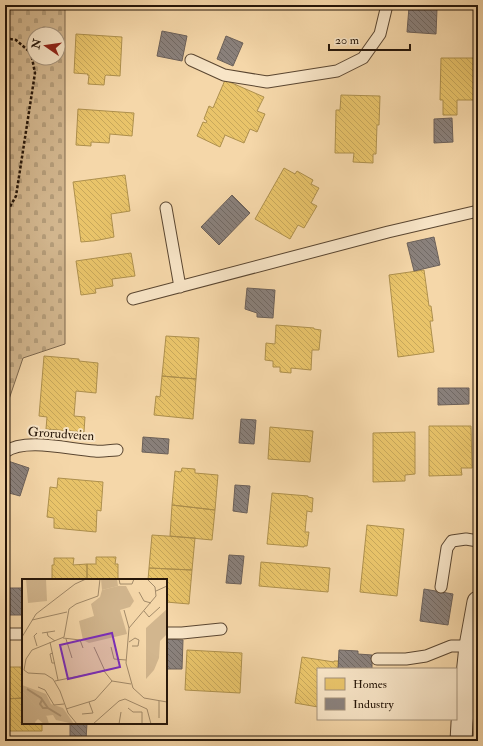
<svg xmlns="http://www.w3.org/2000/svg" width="483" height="746" font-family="'IM FELL Double Pica',serif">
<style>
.cemetery{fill:url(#cemetery-stones);stroke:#7c664c;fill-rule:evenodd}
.homes{fill:url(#homes-back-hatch);stroke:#ae904d}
.industry{fill:url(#industry-back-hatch);stroke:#6c615a}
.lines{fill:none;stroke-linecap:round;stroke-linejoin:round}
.lane-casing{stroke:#5a4631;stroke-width:13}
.street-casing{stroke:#5a4631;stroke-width:23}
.path{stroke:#261609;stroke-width:2.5;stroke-dasharray:3 2;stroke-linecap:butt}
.lane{stroke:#f8e5c7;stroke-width:11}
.street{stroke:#f8e5c7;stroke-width:21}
.labels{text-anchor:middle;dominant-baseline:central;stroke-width:4;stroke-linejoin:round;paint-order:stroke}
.street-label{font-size:13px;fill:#261609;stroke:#f8e5c7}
.inset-river{fill:none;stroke:#af9573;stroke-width:2}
.inset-road{fill:none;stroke:#a28a69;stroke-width:1}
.view{fill:#7b2cbf;fill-opacity:0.15;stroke:#7b2cbf;stroke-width:2}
.inset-edge{fill:none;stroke:#261609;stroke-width:2}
</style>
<defs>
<pattern id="cemetery-stones" width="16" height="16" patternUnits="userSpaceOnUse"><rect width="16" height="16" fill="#d2b68e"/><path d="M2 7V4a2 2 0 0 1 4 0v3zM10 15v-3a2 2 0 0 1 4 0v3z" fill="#b49c79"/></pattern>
<pattern id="homes-back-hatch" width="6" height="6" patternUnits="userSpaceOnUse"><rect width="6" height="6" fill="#e9c46a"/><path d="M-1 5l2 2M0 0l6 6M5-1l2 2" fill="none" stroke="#c8a85b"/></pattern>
<pattern id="industry-back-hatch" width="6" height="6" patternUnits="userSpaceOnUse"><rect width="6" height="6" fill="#8a817c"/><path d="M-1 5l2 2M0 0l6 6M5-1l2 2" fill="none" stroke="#716964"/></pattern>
</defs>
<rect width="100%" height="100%" fill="#f5d7a9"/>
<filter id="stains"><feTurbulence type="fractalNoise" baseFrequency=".005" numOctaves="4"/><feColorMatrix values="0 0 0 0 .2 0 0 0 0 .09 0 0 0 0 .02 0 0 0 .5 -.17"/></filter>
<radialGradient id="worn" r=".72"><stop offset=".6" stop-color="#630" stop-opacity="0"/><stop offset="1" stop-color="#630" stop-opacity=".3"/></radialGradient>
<path class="cemetery" d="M5,5H65V344L23,358L5,411ZM34,34H58V58H34Z"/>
<path class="homes" d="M76,34L122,37L120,76L106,75L105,76L104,85L88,84L89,75H87L88,74L74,73Z
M441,58H476V70H478V89H476V100H457V115H443V100H440Z
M225,80L264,97L257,111L265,114L257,132L250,129L244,143L225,135L220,147L197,136L203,122L206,123L207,121L204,119L209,106L213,108Z
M341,95L380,96L379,125H377L376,154H373V163L353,162L354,153H335L336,110H340Z
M78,109L134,113L132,136L110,134L109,143L91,142V146L76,145Z
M284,168L295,174L297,171L313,180L311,184L319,188L311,203L317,206L304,228L298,225L290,239L255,219Z
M125,175L130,211L111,214L114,237L99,240L93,241H92L81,242L73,182Z
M131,253L135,276L112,279L113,286L95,289L96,293L81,295L76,261Z
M424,270L429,306H431L433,321H430L434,352L398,357L389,275Z
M276,325L314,328V329L321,330L319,350H312L311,370L291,368V373L280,372V367H273V361L265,360L266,343L275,344Z
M166,336L199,338L196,379L162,376Z
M44,356L79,359V361L98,363L96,393L76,391L74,416L85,417L84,432L46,429L47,417L39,416Z
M162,376L196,379L193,419L154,415L156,396L160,397Z
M429,426H471L472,468H461L462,475L429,476Z
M270,427L313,431L310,462L268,459Z
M415,432V474L405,475V481L373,482V433Z
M182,468L195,469V473L218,475L215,510L172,505L175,471L181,472Z
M58,478L103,482L101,511L97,510L96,532L54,528V518L47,517L50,487L57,488Z
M272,493L308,496V497L313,498L312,512L307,511L305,532H309L307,546H304V547L267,544Z
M172,505L215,510L212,540L170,536Z
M367,525L404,529L397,596L360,592Z
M152,535L195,538L192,570L149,568Z
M96,557H116L115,564H118V580H87V564H96Z
M54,558H74L73,565L87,564V580H52V565H54Z
M261,562L330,568L328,592L259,586Z
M149,568L192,570L189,604L166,602V580H148Z
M187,650L242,653L240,693L185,690Z
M302,657L334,662V661H339L338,669H318V707L295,703Z
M5,667H23V698L5,699Z
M23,698V723H42V731H5V699Z"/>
<path class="industry" d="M409,7L437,9L436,34L407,32Z
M162,31L187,36L182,61L157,56Z
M226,36L243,43L233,66L217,59Z
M452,118L453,142L434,143V119Z
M232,195L250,213L219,245L201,227Z
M434,237L440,265L414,271L407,243Z
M247,288L275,290L273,318L257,317V313L245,309Z
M438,388H469V404L438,405Z
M241,419L256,420L254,444L239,443Z
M143,437L169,439L168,454L142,452Z
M5,460L29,468L20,496L9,493L7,497H5Z
M235,485L250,486L247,513L233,511Z
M229,555L244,556L241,584L226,583Z
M5,588H23V615H5Z
M424,589L453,594L448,625L420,621Z
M166,639L183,640L182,669H166Z
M339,650L358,651V654L372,655V669H338Z
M70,723H87L86,740H70Z"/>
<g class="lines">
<defs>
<path id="lane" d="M191,60L224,75L267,82L337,71L363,58L380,34L387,5
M166,208L180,287
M133,299L388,232L478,211
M5,452C26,437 71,450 95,451C102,452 110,450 117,450
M441,587L447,548L452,541L466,539L478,541
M166,633H182L221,629
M5,634H23
M377,659H406L426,656L451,646H470"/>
<path id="street" d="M461,741L462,723L470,646L478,602"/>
</defs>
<use href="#lane" class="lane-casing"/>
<use href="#street" class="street-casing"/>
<path class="path" d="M5,38L16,40L31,53L35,73L16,196L7,212L5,213
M5,272L7,267V212"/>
<use href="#lane" class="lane"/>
<use href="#street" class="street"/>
</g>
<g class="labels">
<g class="street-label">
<text transform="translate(61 434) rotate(4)">Grorudveien</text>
</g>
</g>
<g transform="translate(22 579)">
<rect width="145" height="145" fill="#f5d7a9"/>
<path d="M0,112L25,138L27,145H22L16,140L13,143L14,145H0Z" fill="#d2b68e"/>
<path d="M145,30V55L138,62L137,79L132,91L124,100V49Z" fill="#d2b68e"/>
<path d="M96,7H104L112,22L108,28L98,31L105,55L67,64L61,61L57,42L72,37L69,25L78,18L80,11Z" fill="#d2b68e"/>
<path d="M4,0H24L25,22L6,24ZM79,0H95L96,7L80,11ZM0,106L24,115L29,125L41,129L52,145L34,141L31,136L22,137L18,132L15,134L7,127L10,124L15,128L0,112Z" fill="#d2b68e"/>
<path class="inset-river" d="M5,110L19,119L26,129L39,137M20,121L18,125L21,129H26"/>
<path class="inset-road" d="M97,0L98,5H110L112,0M134,12L145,7M117,13L122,22L129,24M102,31L107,49L104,84L111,109L122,119L145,123M122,32L127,38L138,28M10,41L45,33M107,49L134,17L133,8L125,0M25,53L26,57L33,62M20,54L33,52M0,58L14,35L53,5L64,0M41,59L58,61L61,69M44,60L50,79M28,63L36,101M107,63L113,59L117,61L116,67H110M15,67L12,57L15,54M72,68L83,92M89,68L92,80L104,81M31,74L28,75L30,84H33M2,91L4,80L10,71L42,58L47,30L54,25L76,17L78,0M2,91L6,94L23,95L31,100L38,112L46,134L55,145M33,102L82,92L90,102M16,108L23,111L32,126L42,125M137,122V139M106,129L111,133H120V145M44,130L73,121L90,102L109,105M60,135L71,134L67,123M71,145L97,122L103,120L125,130L129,145M97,145L99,133"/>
<path class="view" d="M90,54L98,88L46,100L38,66Z"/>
<rect width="145" height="145" class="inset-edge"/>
</g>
<rect width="483" height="746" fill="none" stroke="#f5d7a9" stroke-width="20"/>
<rect x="6" y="6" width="471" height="734" fill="none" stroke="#261609" stroke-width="2"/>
<rect x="10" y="10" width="463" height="726" fill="none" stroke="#261609"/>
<rect x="317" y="668" width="140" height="52" fill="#f8e5c7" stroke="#a4927b"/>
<rect x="325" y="678" width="20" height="12" fill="#e9c46a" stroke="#a4927b"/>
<text x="353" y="688" font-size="12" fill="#261609">Homes</text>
<rect x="325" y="698" width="20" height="12" fill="#8a817c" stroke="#a4927b"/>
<text x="353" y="708" font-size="12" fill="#261609">Industry</text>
<g transform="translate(46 46) rotate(283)"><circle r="19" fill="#f8e5c7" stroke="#a4927b"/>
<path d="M0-3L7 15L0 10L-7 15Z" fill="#8f2418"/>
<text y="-6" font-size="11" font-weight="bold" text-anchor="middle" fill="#261609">N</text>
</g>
<path d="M329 44v6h81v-6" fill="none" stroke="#261609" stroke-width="2"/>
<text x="335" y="44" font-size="12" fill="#261609" stroke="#f8e5c7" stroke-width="3" paint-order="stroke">20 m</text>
<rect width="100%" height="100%" filter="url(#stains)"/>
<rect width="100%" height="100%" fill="url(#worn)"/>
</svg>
